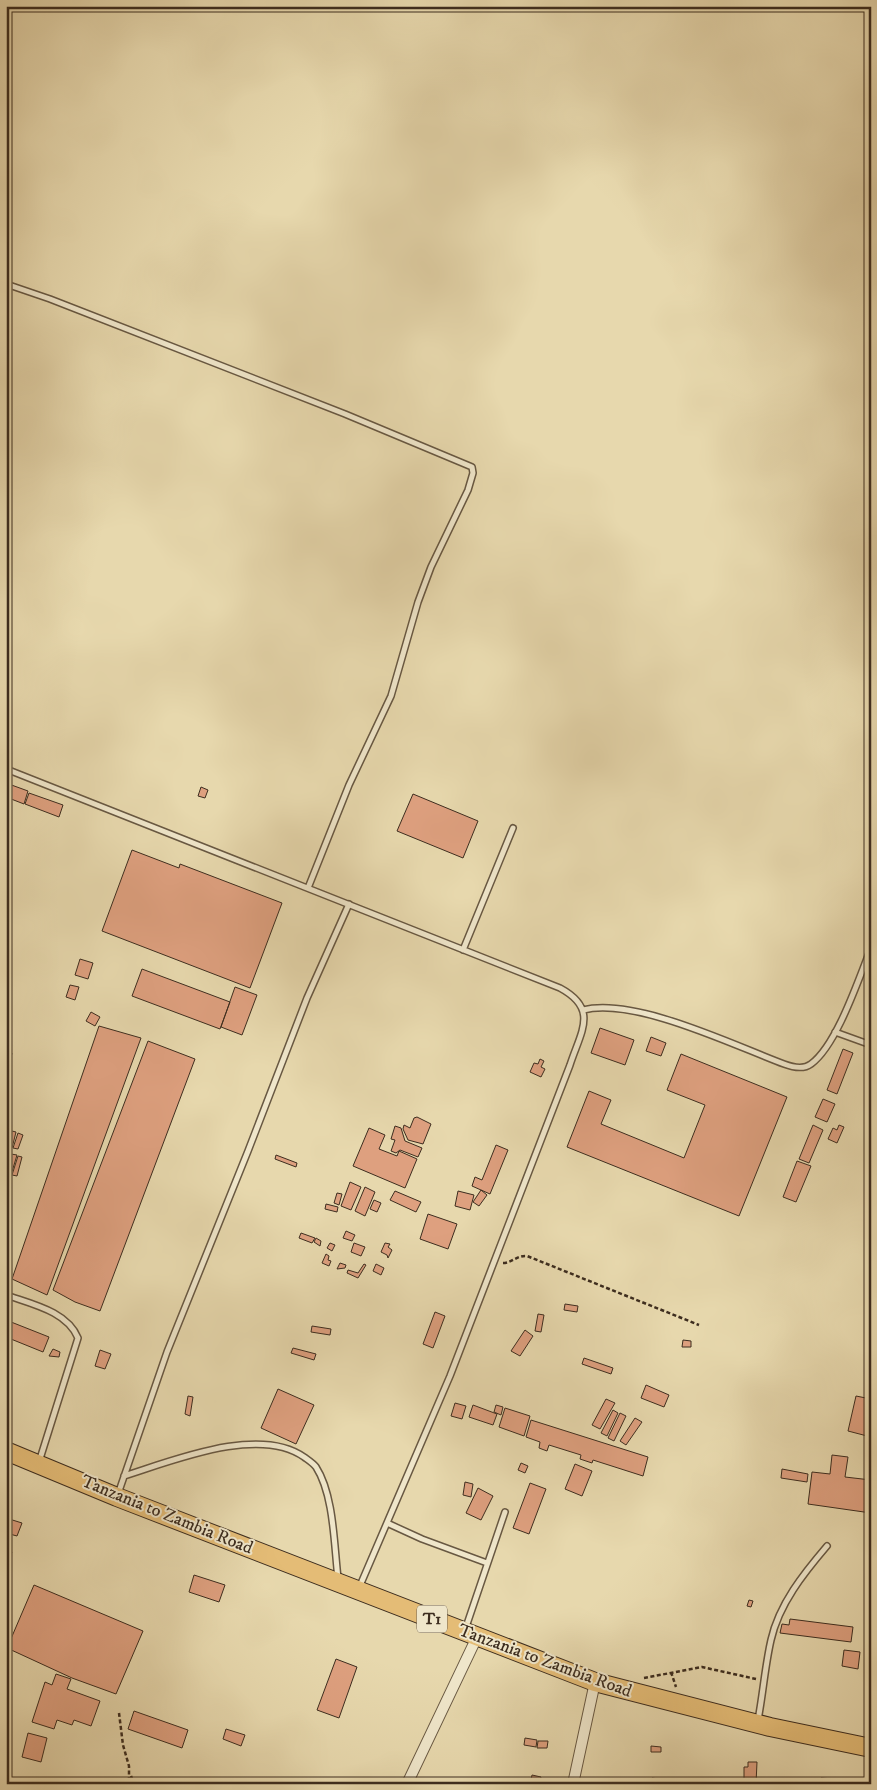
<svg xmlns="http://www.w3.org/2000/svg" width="877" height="1790" font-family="'IM FELL DW Pica',serif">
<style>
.building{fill:#dea07f;stroke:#3d2d1f}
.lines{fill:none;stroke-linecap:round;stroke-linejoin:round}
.service-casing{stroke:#685842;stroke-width:8}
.minor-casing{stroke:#685842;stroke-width:12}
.trunk-casing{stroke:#3d2d1f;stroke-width:20}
.path{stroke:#3d2d1f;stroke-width:2.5;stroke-dasharray:4 2.5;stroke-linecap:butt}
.service{stroke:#efe6ca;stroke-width:5}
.minor{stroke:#efe6ca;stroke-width:10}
.trunk{stroke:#e4bc76;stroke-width:18}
.labels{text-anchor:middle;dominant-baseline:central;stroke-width:4;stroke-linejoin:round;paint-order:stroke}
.shield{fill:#efe6ca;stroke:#726452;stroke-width:1}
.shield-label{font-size:16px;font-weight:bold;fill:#3d2d1f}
.street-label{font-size:18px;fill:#3d2d1f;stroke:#efe6ca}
</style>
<rect width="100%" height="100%" fill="#e7d8ad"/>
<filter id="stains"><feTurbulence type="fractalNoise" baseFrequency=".004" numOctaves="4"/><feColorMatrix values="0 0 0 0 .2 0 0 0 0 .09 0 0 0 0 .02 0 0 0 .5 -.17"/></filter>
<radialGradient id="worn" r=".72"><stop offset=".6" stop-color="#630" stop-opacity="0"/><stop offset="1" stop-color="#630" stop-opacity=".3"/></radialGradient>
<path class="building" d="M6,783L28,791L24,804L6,797Z
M201,787L208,790L205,798L198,796Z
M29,793L63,805L59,817L25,804Z
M413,794L478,821L463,858L397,831Z
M132,850L179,868L180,864L282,903L250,988L102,931Z
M80,959L93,963L88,979L75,975Z
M142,969L230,1002L220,1029L132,996Z
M70,985L79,987L75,1000L66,997Z
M235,987L257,995L242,1035L221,1027Z
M91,1012L100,1017L95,1026L86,1021Z
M99,1026L141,1038L47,1295L12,1279Z
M600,1028L634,1040L625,1065L591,1053Z
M651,1037L666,1043L661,1056L646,1051Z
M148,1041L195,1059L100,1311L75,1302L53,1290Z
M843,1049L853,1053L837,1094L827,1090Z
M6,1052L12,1053L11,1058L6,1057Z
M681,1054L787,1097L739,1216L567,1147L589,1091L611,1100L601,1124L684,1158L705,1105L667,1090Z
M540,1059L544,1061L541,1067L545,1069L541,1077L530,1072L534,1063L538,1064Z
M823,1099L835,1104L827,1122L815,1117Z
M417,1117L431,1124L423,1144L408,1140L403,1129L404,1125L410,1128L414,1118Z
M813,1125L823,1130L809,1163L799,1159Z
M839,1125L844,1127L837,1143L828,1139L833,1128L837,1130Z
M395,1126L401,1128L405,1141L422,1148L418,1157L400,1150L396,1153L391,1151L395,1140L391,1139Z
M369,1128L385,1135L379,1149L397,1156L399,1151L417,1159L405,1188L353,1166Z
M6,1130L11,1132L6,1145Z
M12,1131L16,1132L12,1148L8,1146Z
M18,1133L23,1135L18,1149L13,1148Z
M496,1145L508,1150L490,1194L472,1186L475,1177L482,1180Z
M6,1153L10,1154L6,1168Z
M11,1154L17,1155L11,1175L6,1173Z
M276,1155L297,1163L296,1167L275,1159Z
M18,1156L22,1157L17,1176L12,1175Z
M797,1161L811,1166L796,1202L783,1197Z
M350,1182L361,1187L351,1210L341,1206Z
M365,1187L375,1192L365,1216L355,1211Z
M481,1190L487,1195L479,1206L473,1202Z
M395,1191L421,1202L416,1212L390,1200Z
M458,1191L474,1195L470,1210L455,1206Z
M337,1193L342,1194L339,1205L334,1203Z
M374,1200L381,1203L377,1212L370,1209Z
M326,1204L338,1207L337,1212L325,1209Z
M428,1214L457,1224L448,1249L420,1239Z
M346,1231L355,1235L352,1241L343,1238Z
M301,1233L315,1238L312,1243L299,1238Z
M316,1238L321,1241L320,1246L314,1242Z
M330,1243L335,1245L332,1251L327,1248Z
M354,1243L365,1247L361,1256L351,1252Z
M385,1243L390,1244L388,1247L392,1250L388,1258L387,1255L381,1252Z
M326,1254L329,1256L328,1260L331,1261L329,1266L322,1263Z
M340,1263L346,1265L345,1268L337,1269Z
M364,1264L366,1265L358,1278L347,1273L348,1270L358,1273Z
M376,1264L384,1268L381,1275L373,1271Z
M565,1304L578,1306L577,1312L564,1310Z
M435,1312L445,1316L433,1348L423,1344Z
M538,1314L544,1315L541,1332L535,1331Z
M6,1320L49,1337L43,1352L6,1337Z
M312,1326L331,1329L330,1335L311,1332Z
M525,1330L533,1336L520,1356L511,1351Z
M683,1340L691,1341V1347H682Z
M293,1348L316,1354L314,1360L291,1353Z
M53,1349L60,1352L59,1357L49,1356Z
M100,1350L111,1354L105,1369L95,1366Z
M584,1358L613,1368L611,1374L582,1364Z
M646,1385L669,1395L664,1407L641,1398Z
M278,1389L314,1405L296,1444L261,1428Z
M188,1396L193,1397L190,1416L185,1414Z
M856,1396L871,1399V1437L848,1431Z
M606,1399L615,1403L600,1429L592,1425Z
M455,1403L466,1406L462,1419L451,1416Z
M473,1405L497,1414L493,1425L469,1417Z
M496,1405L503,1407L501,1415L494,1412Z
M505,1408L530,1416L524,1436L499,1427Z
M613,1410L618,1413L607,1436L601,1433Z
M620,1413L626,1416L614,1441L608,1438Z
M635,1418L642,1422L626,1445L620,1441Z
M531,1420L648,1457L643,1476L593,1460L592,1463L580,1459L581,1455L549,1445L547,1451L539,1448L540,1442L526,1437Z
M832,1455L848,1457L845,1477L871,1480V1513L808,1504L812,1472L830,1474Z
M521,1463L528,1466L525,1473L518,1470Z
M575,1464L592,1471L582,1496L565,1489Z
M782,1469L808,1474L807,1482L781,1478Z
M465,1482L473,1484L471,1497L463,1495Z
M530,1483L546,1489L529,1534L513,1528Z
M478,1488L493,1496L481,1520L466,1513Z
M6,1518L22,1523L17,1536L6,1533Z
M6,1550L12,1552L8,1561L6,1560Z
M194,1575L225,1585L219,1602L189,1592Z
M34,1585L143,1631L116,1694L72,1678L7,1648Z
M749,1600L753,1601L751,1607L747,1606Z
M790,1619L853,1627L851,1642L780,1633L782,1624L789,1625Z
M844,1650L860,1652L858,1669L842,1666Z
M336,1659L357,1667L339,1718L317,1710Z
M56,1674L71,1679L67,1689L100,1701L91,1726L74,1720L72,1725L57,1720L54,1729L32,1722L45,1682L52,1685Z
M134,1711L188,1730L182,1748L128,1729Z
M226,1729L245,1735L241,1746L223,1739Z
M28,1733L47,1738L41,1762L22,1757Z
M525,1738L537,1740L536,1747L524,1745Z
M538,1741H548L547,1748H537Z
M651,1746L661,1747V1752H651Z
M748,1762H757L756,1784H744V1767H748Z
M532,1775L541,1777L539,1784H530Z
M652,1778L673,1781V1784H651Z
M821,1778L870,1782V1784H821Z
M796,1781L815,1782V1784H790H796Z"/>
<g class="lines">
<defs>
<path id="service" d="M6,284L50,299L345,414L472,467L473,473L468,490L431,567L418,602L391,696L349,785L308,888
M6,769L560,988C599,1009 581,1031 570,1065L450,1376L359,1588
M463,950L513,828
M583,1010C635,997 733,1045 784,1064C792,1067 803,1070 811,1064C837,1045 859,978 871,948
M835,1032L871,1045
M6,1295C31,1304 67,1311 78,1338L39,1462
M124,1476C172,1461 259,1425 304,1457C308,1460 313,1463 316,1467C334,1495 334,1545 338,1578
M118,1494L167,1352L248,1151L307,998L349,904
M387,1523L422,1539L487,1563
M465,1630L505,1512
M758,1720C763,1694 765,1666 771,1640C779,1604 804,1573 827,1546
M870,1745L871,1719"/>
<path id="minor" d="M407,1784L477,1637
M573,1784L595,1682"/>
<path id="trunk" d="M6,1451L117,1497L595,1682L770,1727L871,1748"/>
</defs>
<use href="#service" class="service-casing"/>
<use href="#minor" class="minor-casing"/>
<use href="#trunk" class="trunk-casing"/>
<path class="path" d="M503,1263C512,1263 517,1255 527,1256L699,1325
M671,1672L676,1687
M644,1678L702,1667L756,1679
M119,1713L123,1745L129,1766V1784
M131,1776L134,1784"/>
<use href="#service" class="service"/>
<use href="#minor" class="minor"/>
<use href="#trunk" class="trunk"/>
</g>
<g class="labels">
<rect class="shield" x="417" y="1605.5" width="30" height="27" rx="4"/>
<g class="shield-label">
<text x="432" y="1619">T1</text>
</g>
<g class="street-label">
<text transform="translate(167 1515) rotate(22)">Tanzania to Zambia Road</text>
<text transform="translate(545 1661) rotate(20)">Tanzania to Zambia Road</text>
</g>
</g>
<rect width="877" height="1790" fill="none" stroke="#e7d8ad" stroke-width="25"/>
<rect x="8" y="8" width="862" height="1775" fill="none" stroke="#3d2d1f" stroke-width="2.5"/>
<rect x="12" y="12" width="852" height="1765" fill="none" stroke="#3d2d1f"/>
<rect width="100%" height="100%" filter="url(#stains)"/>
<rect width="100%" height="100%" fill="url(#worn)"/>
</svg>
